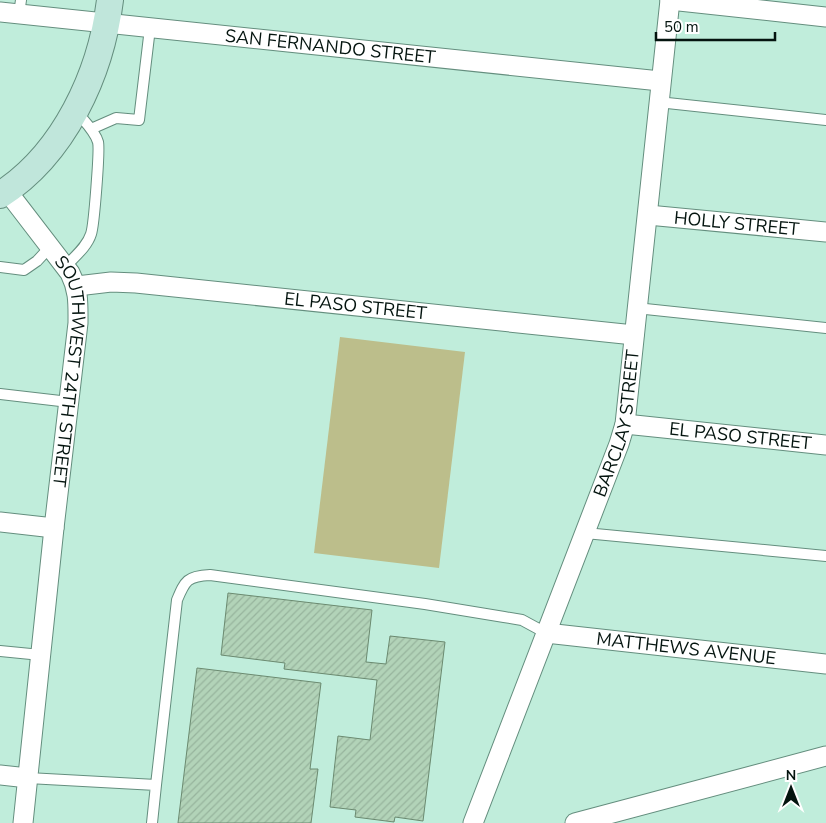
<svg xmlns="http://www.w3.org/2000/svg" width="826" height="823" font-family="'Nunito Sans',sans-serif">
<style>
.grass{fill:#bcbe8b}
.building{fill:url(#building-hatch);stroke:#6b8a70}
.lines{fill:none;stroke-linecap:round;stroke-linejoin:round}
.lane-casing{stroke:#648e7e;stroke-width:12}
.street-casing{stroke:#648e7e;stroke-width:21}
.secondary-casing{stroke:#648e7e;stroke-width:28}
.lane{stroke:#fff;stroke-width:10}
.street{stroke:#fff;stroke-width:19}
.secondary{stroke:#c0e6db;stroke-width:26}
.labels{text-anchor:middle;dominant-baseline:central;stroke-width:4;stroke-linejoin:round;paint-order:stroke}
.street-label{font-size:18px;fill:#04140f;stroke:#fff}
</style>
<defs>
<pattern id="building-hatch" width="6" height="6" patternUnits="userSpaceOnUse" patternTransform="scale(1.25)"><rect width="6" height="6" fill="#b2d3b8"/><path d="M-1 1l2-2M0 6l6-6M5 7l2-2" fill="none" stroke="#97b49d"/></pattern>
</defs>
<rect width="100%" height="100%" fill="#c0eddb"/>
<path class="grass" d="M340,337L465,352L439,568L314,553Z"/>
<path class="building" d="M228,593L372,610L366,662L386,664L390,636L445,642L423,821L395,817L394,822L355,817L356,810L330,807L338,736L370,740L377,680L284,669L285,663L221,655Z
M197,668L321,683L310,769H318L311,823H178Z"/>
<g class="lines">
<defs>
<path id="lane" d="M19,14L21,0
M658,102L826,120
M91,129L116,118L139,120L150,28
M0,267L24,270L37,261L50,247
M65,267C74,257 87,247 91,234C94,226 100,149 98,142C95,131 83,120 76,111
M636,308L826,328
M0,394L69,402
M585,533L826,556
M0,651L41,655
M28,778L156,785L177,600C185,581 187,576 210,575L425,604L504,617L522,620L546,633
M152,823L156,785"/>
<g id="street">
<path d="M670,0L826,17"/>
<path id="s1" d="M0,12L660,81"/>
<path id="s2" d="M7,191L70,273C79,291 78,304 78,323L54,528L23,823"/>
<path id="s3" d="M648,215L826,232"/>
<path id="s4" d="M77,286L111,282L136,283L634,335"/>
<path id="s5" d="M625,424L826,445"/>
<path d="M0,522L54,528"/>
<path id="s6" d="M546,633L826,664"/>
<path d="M0,775L28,778"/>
<path id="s7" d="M473,823L619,444L625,424L670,0"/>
<path d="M575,823L826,756"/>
</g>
<path id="secondary" d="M0,195C64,154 101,74 110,0"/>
</defs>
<use href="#lane" class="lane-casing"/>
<use href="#street" class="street-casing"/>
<use href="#secondary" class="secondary-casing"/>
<use href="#lane" class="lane"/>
<use href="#street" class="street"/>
<use href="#secondary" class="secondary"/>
</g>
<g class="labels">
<g class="street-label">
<text stroke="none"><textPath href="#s1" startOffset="332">SAN FERNANDO STREET</textPath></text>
<text stroke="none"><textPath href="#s3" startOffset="89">HOLLY STREET</textPath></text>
<text stroke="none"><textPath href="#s4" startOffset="280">EL PASO STREET</textPath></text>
<text stroke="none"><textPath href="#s2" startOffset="202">SOUTHWEST 24TH STREET</textPath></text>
<text stroke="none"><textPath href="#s7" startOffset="426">BARCLAY STREET</textPath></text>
<text stroke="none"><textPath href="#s5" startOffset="116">EL PASO STREET</textPath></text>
<text stroke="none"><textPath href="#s6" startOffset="141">MATTHEWS AVENUE</textPath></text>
</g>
</g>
<g transform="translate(791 788)" stroke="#ffffff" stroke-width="4" paint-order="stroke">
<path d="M0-4L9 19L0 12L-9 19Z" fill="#04140f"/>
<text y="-8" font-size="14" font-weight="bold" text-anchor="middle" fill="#04140f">N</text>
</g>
<path d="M656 32v8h119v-8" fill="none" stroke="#04140f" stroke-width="2.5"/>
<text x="664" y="32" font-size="15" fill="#04140f" stroke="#ffffff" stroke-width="4" paint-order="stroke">50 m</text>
</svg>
